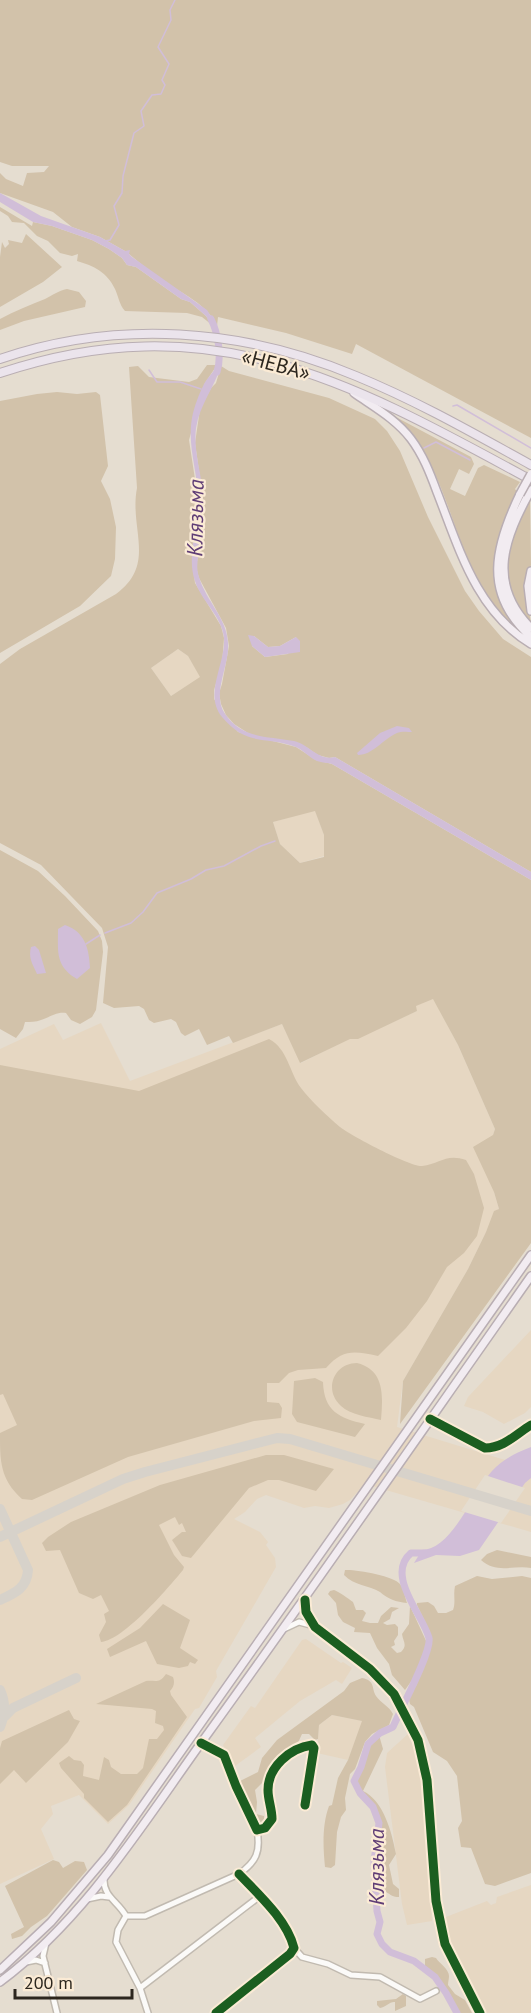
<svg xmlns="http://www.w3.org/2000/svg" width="531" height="2013" font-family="'PT Sans',sans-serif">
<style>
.built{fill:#e6d7c2}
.green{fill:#d2c2aa;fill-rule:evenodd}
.water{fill:#d1bed8}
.pier{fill:#e5ddd0}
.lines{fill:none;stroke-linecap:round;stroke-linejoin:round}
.stream{stroke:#d1bed8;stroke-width:1.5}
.river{stroke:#d1bed8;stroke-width:7}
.taxiway{stroke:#d7d2ca;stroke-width:10}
.minor-casing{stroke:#c1bab0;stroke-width:8}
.major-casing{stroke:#b9aeb3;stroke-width:10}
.highway-casing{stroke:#b9aeb3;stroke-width:10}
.minor{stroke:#fbfaf8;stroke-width:5}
.major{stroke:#f2ecf1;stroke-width:7}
.highway{stroke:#ebe4ec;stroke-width:8}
.major-bridge-casing{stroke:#b9aeb3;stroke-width:10;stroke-linecap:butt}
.major-bridge{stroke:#f2ecf1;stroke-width:7}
.cycleway-casing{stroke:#fbebd5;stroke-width:13}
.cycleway{stroke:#1b5e20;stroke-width:9}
.labels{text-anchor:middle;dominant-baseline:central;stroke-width:4.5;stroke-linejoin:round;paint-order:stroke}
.street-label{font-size:21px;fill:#2c261e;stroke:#fbebd5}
.water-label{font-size:22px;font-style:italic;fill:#603e76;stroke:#fbebd5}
</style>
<rect width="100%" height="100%" fill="#e5ddd0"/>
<path class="built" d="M178,649L188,656L201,677L171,696L151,668Z
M315,810L324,835V856L300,863L280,844L273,822Z
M433,998L458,1045L495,1129L493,1135L494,1192L499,1209L490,1224L468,1269L403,1381L397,1427L531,1468V1532L365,1484L350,1500L343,1504L329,1508L315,1506L304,1508L266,1495L257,1499L245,1512L234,1519L260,1532L268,1542L266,1545L275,1558L276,1567L216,1671L217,1677L199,1708L195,1709L129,1805L108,1824L79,1795L51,1806L53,1814L41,1829L54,1859L0,1884V1049L54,1024L63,1040L101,1023L130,1081L282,1024L301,1063L350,1038H358L417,1011L415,1006Z
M531,1330V1407L525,1413L504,1424L483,1412L464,1406L468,1397Z
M306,1639L341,1663L343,1662L352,1668L342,1684L336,1680L300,1701L255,1738L261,1747L235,1766L223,1745L251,1706L255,1708L302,1640Z
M332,1715L363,1721L348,1760L317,1753L319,1725Z
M408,1734L420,1764L422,1780L432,1921L407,1925L402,1904L385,1767L387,1753Z
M531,1885V2013H484L450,1947L444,1921L446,1917L487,1901L491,1905L496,1903L497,1897Z"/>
<path class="green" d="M0,0H531V438L356,344L352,354L286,333L218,317L217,326C208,305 182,293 163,281C152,273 140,263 129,254V251H125L100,237L72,227L53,212L0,193V173L6,179L23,186L27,173L44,172L49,166H12L0,162Z
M0,207L32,226L33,222L52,226L92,240L109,249L122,258L127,265L136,267L181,299L190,302L206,316L212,325L202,317L187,313L125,311C119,304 119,298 115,289C107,272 94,266 77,261L78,254L72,256L60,253L48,241L37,236L24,223L12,222L8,216L0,211Z
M26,234L62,267L43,282L0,307V257L2,242L5,248L9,244L8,240L22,243Z
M67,289L79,292L86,301L85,307L24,321L0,330V319C15,311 30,305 45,299C53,295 58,291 67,289Z
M207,365H217L205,383L189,440L198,499L192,561L195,583L221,626L224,638L222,664L214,690V699L238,732L296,747L316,760L332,764L531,880V1243L400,1424L403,1381L468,1269L486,1232L494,1211L499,1209L494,1192L473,1147L493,1135L495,1129L458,1045L433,999L416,1006L417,1011L358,1039H350L300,1063L282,1024L233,1043L229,1036L207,1045L199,1029L185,1036L181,1033L176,1022L171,1019L154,1023L149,1020L144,1009L139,1006L114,1008L103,1003L108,947L102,928L41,865L0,843V664L20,649L116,594C157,564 129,529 137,488L129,367L138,366L149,377L189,382L197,379ZM178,649L188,656L200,677L171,696L151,668ZM315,811L324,835V857L300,863L280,844L273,822Z
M221,366L229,371L329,398L375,419L387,431L400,451L428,517L465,591L479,611L503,639L531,657V872L335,757L329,758L318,755L306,747L251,735L234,724L226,715L221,704L219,693L222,684L229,646L226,628L199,578L196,567L201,540L203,499L195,443L200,409L211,388L216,383ZM254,636L268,647L280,646L296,637L288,654L265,657L252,646Z
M57,392L77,394L96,392L100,395L108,466L101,481L110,499L116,527L115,559L111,576L80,606L0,653V401L37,394Z
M392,415L471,457L474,464L469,474L459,469L450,489L465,496L478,468L484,465L520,482L515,489L518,493C504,523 484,563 501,596C508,611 520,625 529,639C446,585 463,473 392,415Z
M530,499L531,565L525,586L531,623C496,581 505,543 530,499Z
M0,850L38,871L65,896L98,931L102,941L103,952L96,1010L92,1017L80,1024L71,1020L66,1013C55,1012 51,1017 41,1020C36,1022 30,1022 25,1022L23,1029L16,1038L0,1029Z
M269,1039C288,1049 289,1072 301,1088C311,1101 327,1116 340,1127C350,1135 410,1167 422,1166C440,1164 446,1153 466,1160L474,1174L484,1208L477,1236L464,1253L447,1267L427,1301L406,1328L378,1356C354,1351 343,1349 326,1368L298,1370L289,1373L279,1383H267V1402L279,1403L282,1408L281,1418L254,1421L128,1457L32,1500L22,1499C0,1479 0,1461 0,1433L17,1425L3,1394L0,1395V1065L139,1091Z
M357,1363C385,1370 383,1396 381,1420C369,1417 350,1415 341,1406C323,1390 334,1363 357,1363Z
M315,1378L323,1382C324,1411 339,1418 365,1424L355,1437L297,1422L292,1414L294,1381Z
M266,1455H284L334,1469L316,1491L279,1480H268L249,1488L191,1558L182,1556L172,1540L182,1532H186L182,1523L179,1525L175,1517L159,1525L174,1555L184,1567L183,1570C168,1588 124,1640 101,1642L99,1635L106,1622L104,1614L109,1611L101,1595L93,1599L79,1593L60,1550L46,1551L42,1543L48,1537L71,1522L160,1485Z
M497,1550L531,1557V1568C513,1565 496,1574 481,1560L487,1554Z
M345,1570C355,1569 394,1576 400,1584C404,1589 405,1597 407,1603C396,1602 388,1599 380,1592C369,1585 354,1586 344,1575Z
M477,1576L492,1579L522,1576L531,1578V1873L495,1886L485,1884L471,1848L461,1847L458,1828L462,1821L457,1776L447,1761L433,1752L414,1707L410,1704L408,1695L416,1686L430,1648V1632L417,1605V1603L428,1602L434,1606L438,1613H446L453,1610C456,1602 453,1595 455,1586Z
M334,1590C338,1591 349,1599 353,1602L356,1610H363L366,1613L362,1621L370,1623H378L381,1616L391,1607L399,1608L392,1612L390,1619L383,1623L387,1625L395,1624L398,1627V1635L394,1641L395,1645L391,1647L397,1653L401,1652C408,1645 403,1642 402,1634L409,1624L410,1606L427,1643L415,1676L405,1690L392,1675L389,1664L377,1648L370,1633L354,1632L355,1628L343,1622L338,1615L336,1603L328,1594L330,1591Z
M163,1604L190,1620L180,1648L198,1660L195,1664L190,1662L188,1666L179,1668L157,1664L146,1641L110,1657L107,1649L140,1628Z
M166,1674L173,1677C175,1682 174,1687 170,1691L171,1695L187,1717L127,1805L108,1822L84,1798V1794L61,1768L59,1763L69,1756L74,1760L81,1761L84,1765L83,1776L99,1780L104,1757L109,1760L111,1767L121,1774H137L143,1768L149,1739H157L164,1730L163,1726L155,1723L156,1711L152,1709L96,1704L146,1681C156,1680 159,1684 166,1674Z
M362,1678C376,1681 371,1688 376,1696C381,1703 389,1706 393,1714L389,1725L372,1734L365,1742L355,1769L350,1774L345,1798L346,1810L341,1817L337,1832L335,1865L331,1868L325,1867C323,1847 322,1825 329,1806L332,1805L338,1778L348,1760L362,1721L332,1715L319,1725L318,1739L315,1740L309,1734H302L297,1745L272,1764L266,1779L255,1790L257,1802L256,1814L264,1816V1820L258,1824L254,1822L247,1799L239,1785L240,1781L258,1772L262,1758L277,1740L344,1691L350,1683Z
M69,1710L74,1719L80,1721L68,1742L26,1783L14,1770L0,1784V1748L2,1741Z
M379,1735L383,1749L363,1791C384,1801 392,1833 396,1854L389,1865L393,1884L399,1889V1897C393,1897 391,1895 386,1892C361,1880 386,1840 379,1818C374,1803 358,1795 356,1779C366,1762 363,1751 379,1735Z
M53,1860L59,1862L63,1868L75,1861L84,1862L87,1870L47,1916L31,1927L22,1936L12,1939L11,1934L24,1927L5,1886Z
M432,1957L436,1958C439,1963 449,1969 449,1976C449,1979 448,1982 448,1985L455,1994L465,2000L472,2013H459L450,1994L439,1979L425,1967V1959Z
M403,1994L406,1996V2006L395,2011V2002C390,2001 386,2007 380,2008L377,2005V2001L396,1999Z"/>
<path class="water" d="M0,193L41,216L100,237L125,251L130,250L129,254L132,257L207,310L217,326L212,325L206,316L190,302L181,299L136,267L127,265L122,258L109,249L92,240L52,226L33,222L0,202Z
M217,365L221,366C214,388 200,404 196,428C193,453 203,476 203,501C203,514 203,529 201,542C199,554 195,565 199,577C206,601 227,618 228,643C230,666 211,693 225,714C242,739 268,736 294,741C310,745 318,761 335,757L531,872V880L332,764C326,762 320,763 315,760C308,756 303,750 296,747C266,735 248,748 222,717C203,694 226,664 224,638C222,616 201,601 195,581C186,556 199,526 198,500C198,471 187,447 192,418C194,407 199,394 204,384C208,377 214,372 217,365Z
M248,635L254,636L268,647L280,646L296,637L300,641V652L265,657L252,646Z
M397,726L409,728L412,732C408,732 401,731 397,733C383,739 373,755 358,755L357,753L380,733Z
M65,925C85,932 89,948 90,968L77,979C55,966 58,951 58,929Z
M35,946L39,950L46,973L37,974C33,965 28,958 31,947Z
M531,1447V1478L525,1483L479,1550L460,1556L436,1555L414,1563L419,1555V1550C451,1553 473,1492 492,1471C503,1459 516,1453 531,1447Z"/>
<path class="pier" d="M485,1475L525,1488L501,1523L461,1511Z"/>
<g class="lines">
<path class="stream" d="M105,241L110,240L119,225L114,206L122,193L123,176L134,133L144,126L141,111L152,95L161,94L165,85L162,80L169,64L158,47L171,20L170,10L175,0
M149,370L157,382H180L201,389
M453,406L457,405L531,448
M424,448L436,442L470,460
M105,933L131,923L143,912L157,893L191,879L206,870L224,866L261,846L275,841
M86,944L100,935"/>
<path class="river" d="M211,319C218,333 222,356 217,372
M426,1553H411C385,1575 423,1615 429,1638C432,1652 400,1710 393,1727L380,1733L368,1744L361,1767L354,1781L360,1793L373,1807L379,1823L374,1862L377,1911L380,1922L377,1934L382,1944L390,1952L414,1961L435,1977L446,1993L457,2013"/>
<path class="taxiway" d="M0,1509L28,1570C27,1588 15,1593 0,1600
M0,1537L123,1479L145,1472L277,1438L290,1439L531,1511
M0,1690C6,1703 5,1714 0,1727
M3,1718L13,1708L76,1678"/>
<defs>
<path id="minor" d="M430,1419L485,1448C504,1448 516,1434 531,1425
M305,1600L306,1612L315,1627L370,1669L394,1694L418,1740L427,1780L436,1901L445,1944L480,2013
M284,1629L299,1622L314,1626
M201,1743L224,1755L236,1786L257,1830L265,1828L272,1819C272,1809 268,1800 268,1790C268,1767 290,1748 312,1745L314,1748L305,1805
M104,1878C103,1897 118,1901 126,1916
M87,1899L101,1896L109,1897
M126,1916H145L239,1874C256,1862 261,1852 257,1830
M126,1916L118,1930L116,1942L140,1988L148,2013
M46,1943L43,1956L57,2013
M294,1948L302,1957L328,1964L351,1975L380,1977L420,1999L436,1991
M26,1962L36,1960L45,1963
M140,1988L260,1896
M216,2013L290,1954L294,1948C287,1920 259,1895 239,1874"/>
<path id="major" d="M354,393C374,407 396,419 411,439C423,455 430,473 437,492C459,548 476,611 531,644
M531,490C505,537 486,583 531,628
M520,494C495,546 482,593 531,637
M531,571L528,586L531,611
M0,1970L51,1922L108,1855L531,1255
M0,1982C88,1916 145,1820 209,1732C318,1581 424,1428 531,1276"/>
<path id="highway" d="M0,359C117,319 243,328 356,376C417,401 473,433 531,465
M0,373C210,303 351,382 531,480"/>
</defs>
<use href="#minor" class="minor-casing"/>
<use href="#major" class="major-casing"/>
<use href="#highway" class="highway-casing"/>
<use href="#minor" class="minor"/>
<use href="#major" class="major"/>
<use href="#highway" class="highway"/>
<defs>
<path id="major-bridge" d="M520,494L531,474"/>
</defs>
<use href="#major-bridge" class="major-bridge-casing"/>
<use href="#major-bridge" class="major-bridge"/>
<defs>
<path id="cycleway" d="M430,1419L485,1448C504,1448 516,1434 531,1425
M305,1600L306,1612L315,1627L370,1669L394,1694L418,1740L427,1780L436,1901L445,1944L480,2013
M201,1743L224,1755L236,1786L257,1830L265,1828L272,1819C272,1809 268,1800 268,1790C268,1767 290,1748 312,1745L314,1748L305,1805
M216,2013L290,1954L294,1948C287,1920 259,1895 239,1874"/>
</defs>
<use href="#cycleway" class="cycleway-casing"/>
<use href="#cycleway" class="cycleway"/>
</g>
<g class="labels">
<g class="street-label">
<text transform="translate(276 364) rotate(15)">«НЕВА»</text>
</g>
<g class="water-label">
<text transform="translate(195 518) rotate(-89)">Клязьма</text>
<text transform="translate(376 1867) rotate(-90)">Клязьма</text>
</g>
</g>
<path d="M15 1989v9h117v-9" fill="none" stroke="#2c261e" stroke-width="3"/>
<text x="24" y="1989" font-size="18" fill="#2c261e" stroke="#fbebd5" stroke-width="4.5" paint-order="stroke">200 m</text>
</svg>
